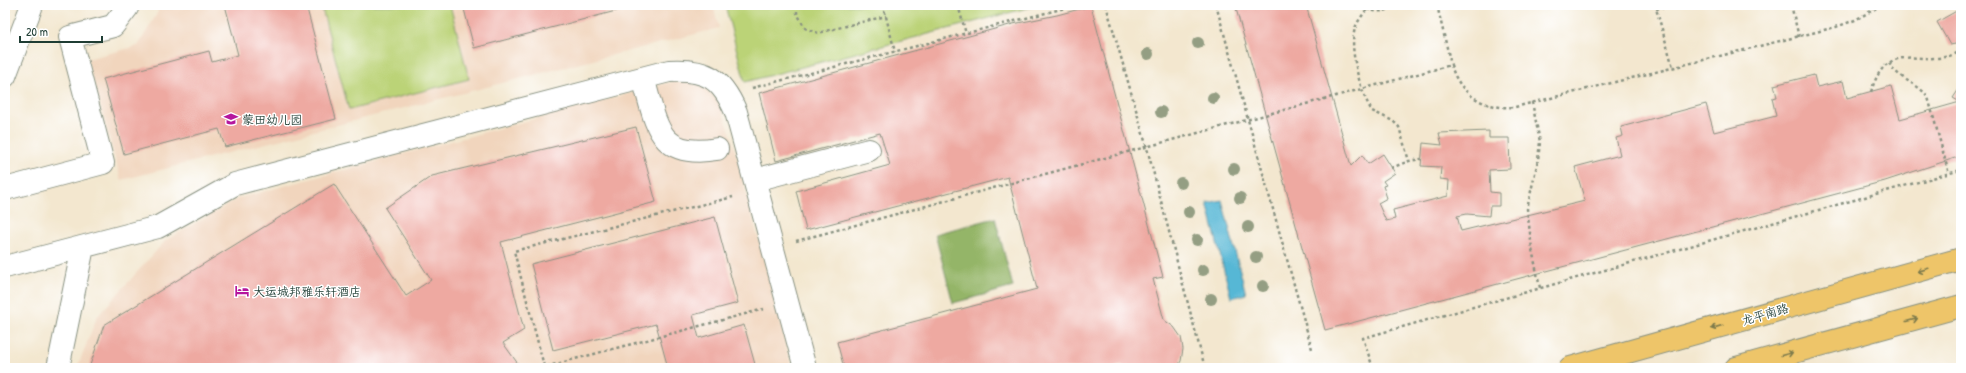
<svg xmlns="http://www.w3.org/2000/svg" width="1966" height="373" font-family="'Patrick Hand','LXGW WenKai TC',sans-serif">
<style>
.built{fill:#f1d5bd}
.green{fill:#bbd377;stroke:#6d8856}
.forest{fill:#94b568;stroke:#5a794e}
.water{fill:#56b7d5;stroke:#3a7a84}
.building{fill:#eea9a1}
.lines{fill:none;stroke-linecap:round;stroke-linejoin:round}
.minor-casing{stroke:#899282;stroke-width:24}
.major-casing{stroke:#899282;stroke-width:24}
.path{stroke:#899282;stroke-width:2.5;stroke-dasharray:3 3;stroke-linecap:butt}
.minor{stroke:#fff;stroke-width:22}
.major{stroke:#eec569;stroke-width:22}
.tree{fill:#949e83}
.oneway{stroke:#7c7a4c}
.labels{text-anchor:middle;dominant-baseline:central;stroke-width:3;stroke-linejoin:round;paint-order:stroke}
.poi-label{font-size:12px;fill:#1f3d34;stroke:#fff;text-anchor:start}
.street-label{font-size:12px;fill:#1f3d34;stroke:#fff}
</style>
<rect width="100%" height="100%" fill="#fff"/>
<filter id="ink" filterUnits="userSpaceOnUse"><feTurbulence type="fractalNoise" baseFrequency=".025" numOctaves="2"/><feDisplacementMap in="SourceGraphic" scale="8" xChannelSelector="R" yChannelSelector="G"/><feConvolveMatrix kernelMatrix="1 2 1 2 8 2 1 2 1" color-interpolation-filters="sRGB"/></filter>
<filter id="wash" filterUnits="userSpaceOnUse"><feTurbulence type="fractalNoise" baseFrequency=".012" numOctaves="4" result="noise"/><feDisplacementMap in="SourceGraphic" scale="16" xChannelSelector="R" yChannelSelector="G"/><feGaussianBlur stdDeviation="0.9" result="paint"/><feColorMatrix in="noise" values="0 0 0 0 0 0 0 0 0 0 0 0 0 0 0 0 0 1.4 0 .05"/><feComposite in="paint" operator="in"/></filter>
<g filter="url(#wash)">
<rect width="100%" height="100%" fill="#f3e7cf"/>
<path class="built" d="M156,5H713L719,28L121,180L87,59L138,46L158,12Z
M672,82H689L704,87L718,100L730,131L792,368H77L97,317L166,240L239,198Z"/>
<path class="green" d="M321,5H450L469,79L349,110Z
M725,5H1039L745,82Z"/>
<path class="forest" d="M995,218L1013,287L953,303L935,234Z"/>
<path class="water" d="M1222,200L1246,294L1231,298L1207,203Z"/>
<g id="blocks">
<path class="building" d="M225,5H306L336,119L225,147L219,129L124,154L103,79L209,51L212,62L238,55Z
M463,5H635V6L474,48Z
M1235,5H1306L1351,166L1362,155L1368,164L1383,154L1395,173L1383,181L1386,185L1383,186L1387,198L1378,203L1386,221L1395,219L1393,210L1448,196L1449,180L1440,179L1441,167L1421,166L1423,143L1442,145L1439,133L1489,131V138H1509L1510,169L1489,170L1490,192L1499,193V206H1490L1489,216L1467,214L1457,216L1461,231L1585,201L1575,167L1620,155L1616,138L1623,136L1621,127L1706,104L1714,132L1776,116L1772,98L1777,97L1774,85L1814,75L1817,87L1843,81L1847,98L1891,86L1900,119L1960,102L1953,98L1961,86V156L1885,181L1325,330Z
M1957,5H1961V43L1950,45L1937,22L1960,9Z
M1091,6L1163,277L1153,279L1164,320L1174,327L1181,337L1183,349L1181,361L1177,368H1124L1122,365L1115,366L1116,368H844L837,342L1037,289L1008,177L806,230L796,191L890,165L880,133L776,161L759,93L1013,24L1057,15Z
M636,127L656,202L501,242L524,330L503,343L521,368H89L104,325L334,184L406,296L431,280L385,208L432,176Z
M715,217L738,303L693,315L699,338L744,325L756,368H668L656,324L553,350L531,264Z"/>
</g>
</g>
<g filter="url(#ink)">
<use href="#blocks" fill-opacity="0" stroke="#899282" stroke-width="1"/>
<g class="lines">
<defs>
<path id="minor" d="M5,76L32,5
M643,78C657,125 657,159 717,149
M755,180L869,150
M5,189L103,163L70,37L113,26L127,8L126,5
M5,267L158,227L235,184L669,71C706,69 721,77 736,112L805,368
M58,368L83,247"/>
<path id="major" d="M1570,368L1961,259
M1736,368L1961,306"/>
</defs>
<use href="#minor" class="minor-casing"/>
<use href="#major" class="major-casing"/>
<path class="path" d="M797,5V13L805,28L818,33L886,16
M883,5L895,52
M958,5L966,34
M1106,5L1147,148L1205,368
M1216,5L1312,349
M1370,5C1365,12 1359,19 1356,26C1347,46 1361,94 1372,111L1393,121L1399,127L1409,161
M1437,5L1451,65
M1655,5L1673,67
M1791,5L1799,37
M1367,9C1377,13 1388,12 1396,5
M1656,9L1671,5
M1889,63C1901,82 1917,82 1928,97L1949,174
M752,88L1077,5
M1871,92C1888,34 1925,72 1961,51
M1532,102L1540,142L1538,160L1527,209L1532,249L1540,288
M1391,168L1409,161L1421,159
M796,241L1451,65C1459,94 1485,110 1515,107L1836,27L1855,20L1882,5
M544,366L514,251L733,197
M541,368L764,309
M1373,368L1363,338L1961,170"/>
<use href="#minor" class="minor"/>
<use href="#major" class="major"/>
</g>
<g class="tree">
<circle cx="1198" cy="43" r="6"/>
<circle cx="1148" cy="54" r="6"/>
<circle cx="1213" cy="98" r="6"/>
<circle cx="1161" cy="112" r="6"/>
<circle cx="1234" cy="169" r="6"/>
<circle cx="1181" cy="183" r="6"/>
<circle cx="1240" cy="198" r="6"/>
<circle cx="1189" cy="212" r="6"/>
<circle cx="1248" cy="227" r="6"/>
<circle cx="1197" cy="240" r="6"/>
<circle cx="1256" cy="257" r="6"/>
<circle cx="1203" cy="270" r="6"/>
<circle cx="1263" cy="286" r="6"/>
<circle cx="1211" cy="299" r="6"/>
</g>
<defs><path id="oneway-shaft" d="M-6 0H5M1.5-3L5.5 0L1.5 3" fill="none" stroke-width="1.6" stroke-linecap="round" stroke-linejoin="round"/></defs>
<g class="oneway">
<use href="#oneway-shaft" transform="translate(1923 270) rotate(164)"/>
<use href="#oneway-shaft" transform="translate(1912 320) rotate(-15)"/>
<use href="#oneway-shaft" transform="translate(1717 327) rotate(164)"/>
<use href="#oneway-shaft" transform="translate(1787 354) rotate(-15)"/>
</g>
</g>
<defs>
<symbol id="school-bare" viewBox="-9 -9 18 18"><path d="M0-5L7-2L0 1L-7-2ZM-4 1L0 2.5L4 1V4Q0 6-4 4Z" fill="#b5179e" stroke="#fff" stroke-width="2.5" paint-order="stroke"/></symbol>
<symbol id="hotel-bare" viewBox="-9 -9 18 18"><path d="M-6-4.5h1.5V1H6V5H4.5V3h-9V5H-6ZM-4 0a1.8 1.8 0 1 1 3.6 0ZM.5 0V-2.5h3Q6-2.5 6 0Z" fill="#b5179e" stroke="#fff" stroke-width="2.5" paint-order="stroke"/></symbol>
</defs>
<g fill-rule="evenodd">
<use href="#school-bare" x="221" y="109" width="20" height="20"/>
<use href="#hotel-bare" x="232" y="281" width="20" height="20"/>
</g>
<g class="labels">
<g class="poi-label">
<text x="242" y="119">蒙田幼儿园</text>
<text x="253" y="291">大运城邦雅乐轩酒店</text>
</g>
<g class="street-label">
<text transform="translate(1765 314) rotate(-16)">龙平南路</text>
</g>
</g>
<rect width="1966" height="373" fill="none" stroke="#fff" stroke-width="20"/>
<path d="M20 36v6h82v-6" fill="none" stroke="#1f3d34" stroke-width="2"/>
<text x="26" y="36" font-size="12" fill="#1f3d34" stroke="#ffffff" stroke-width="3" paint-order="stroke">20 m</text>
</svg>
